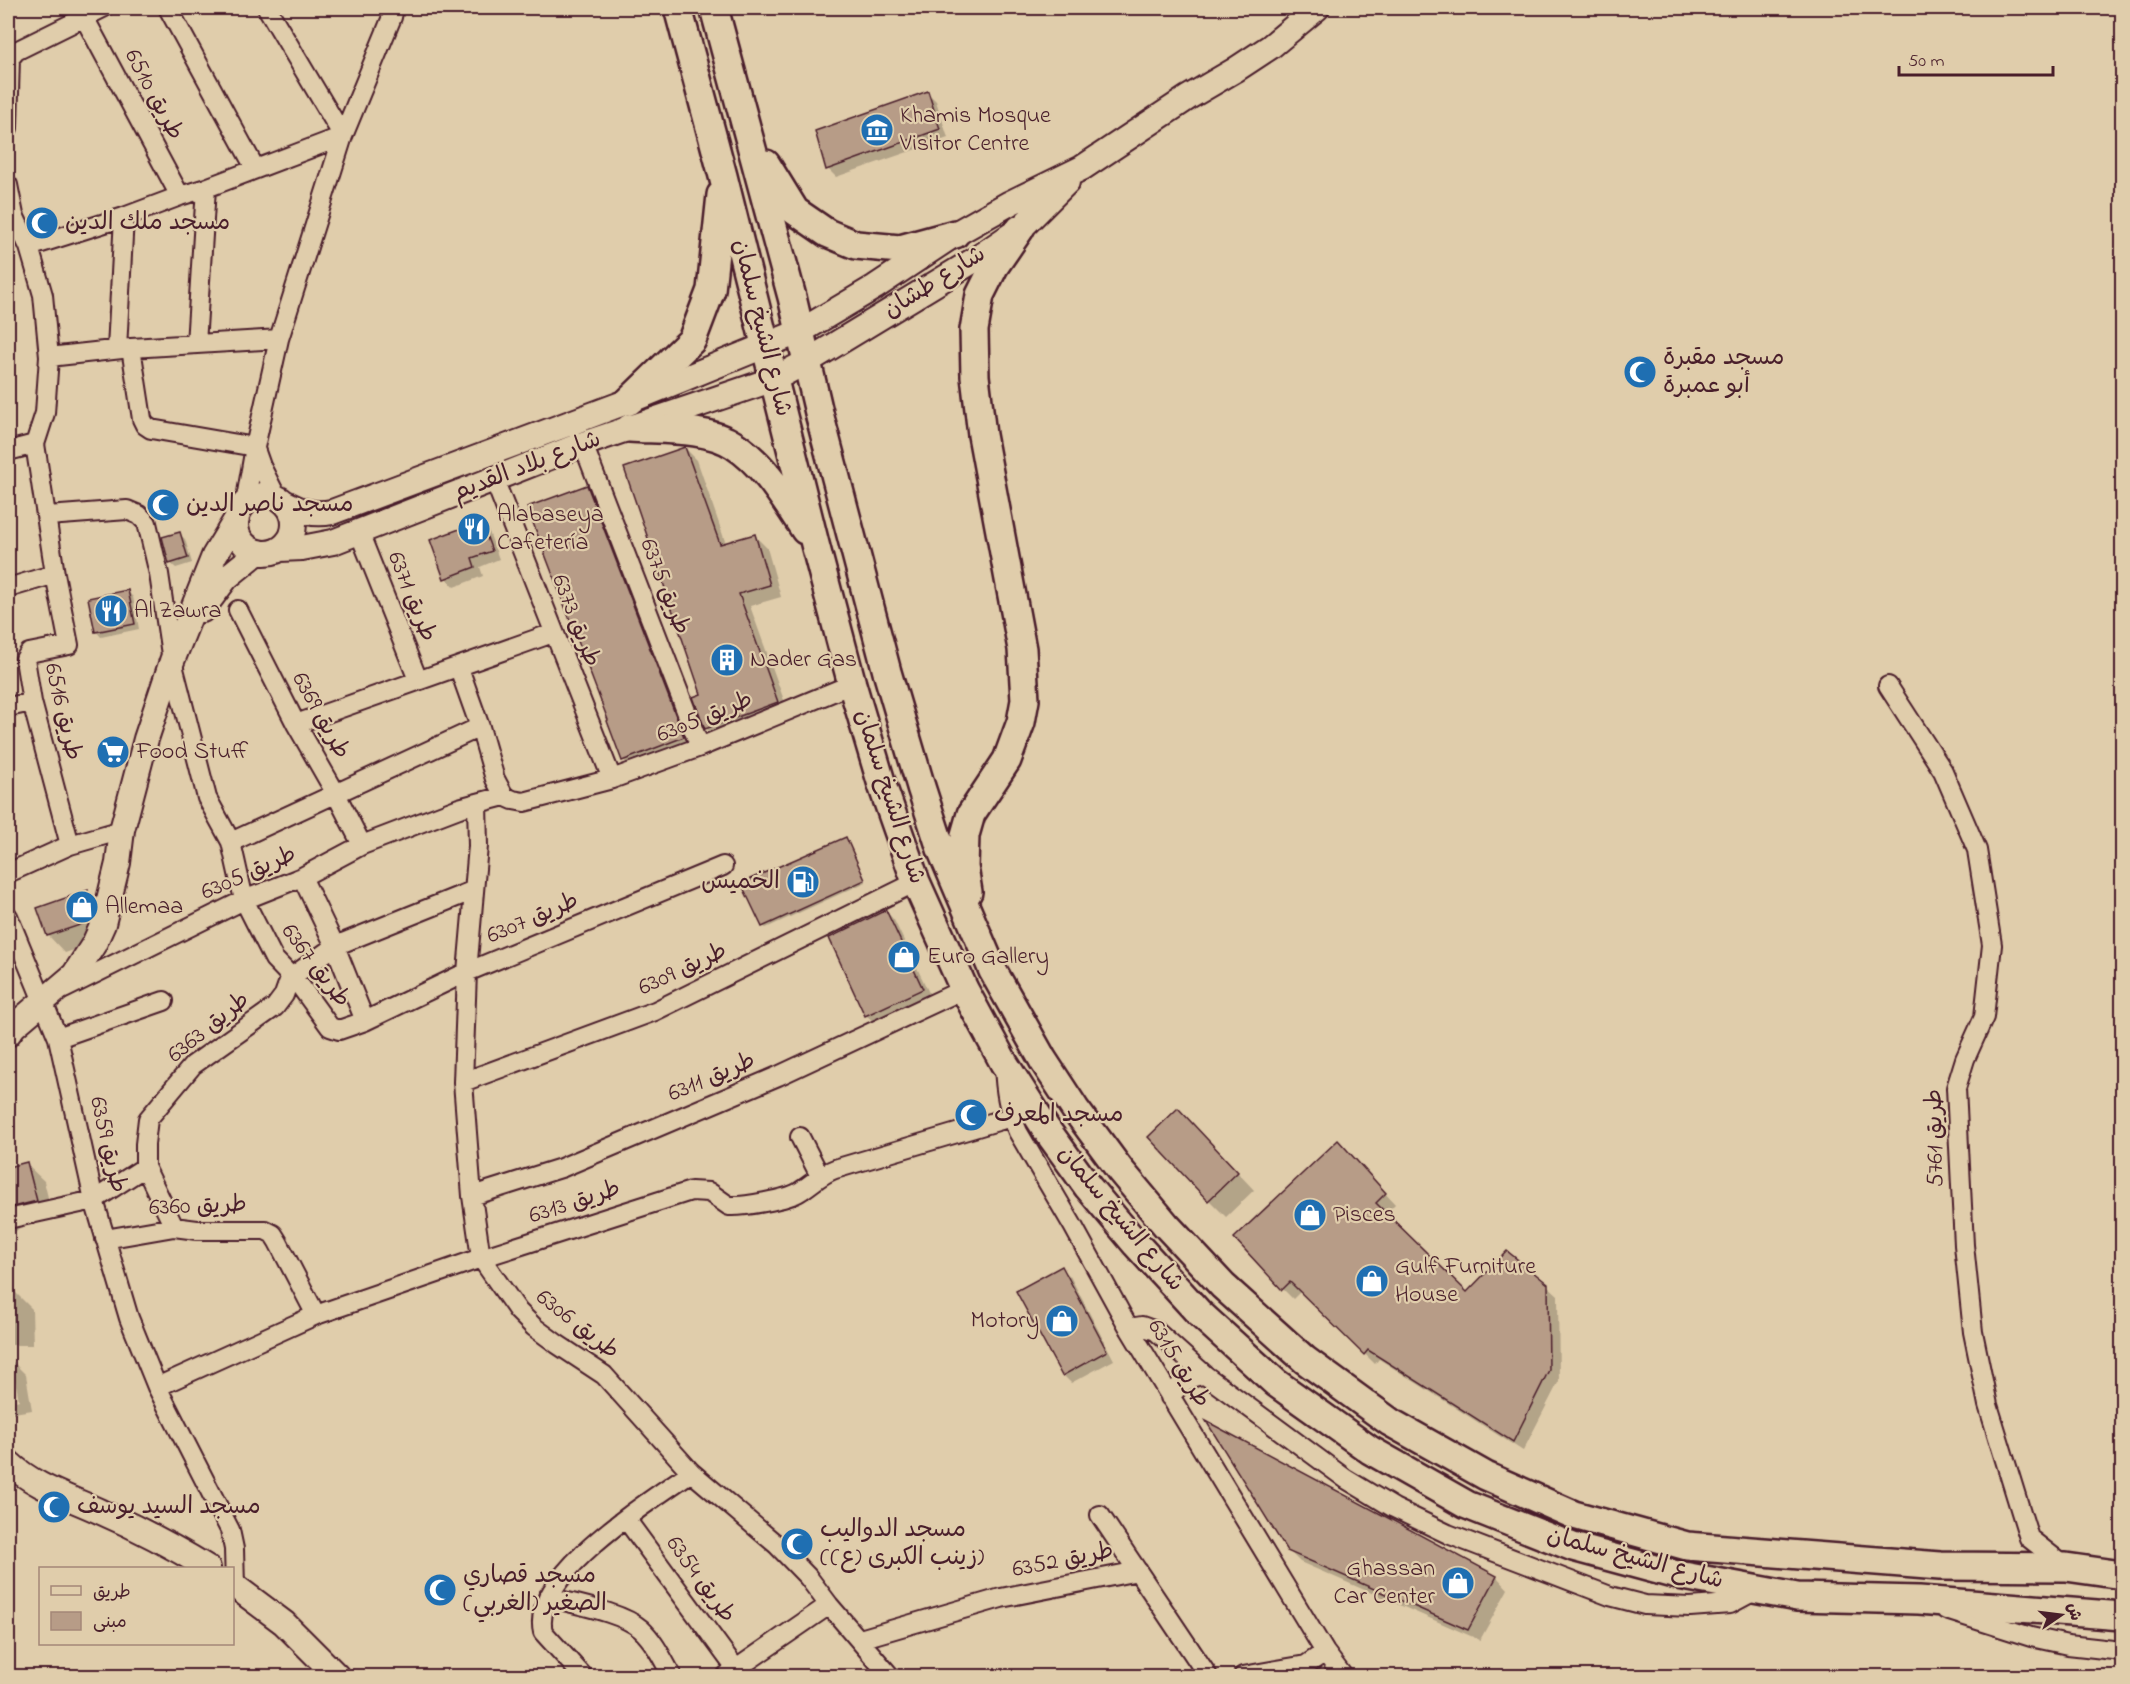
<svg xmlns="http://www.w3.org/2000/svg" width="2130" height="1684" font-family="'Indie Flower','Playpen Sans Arabic',sans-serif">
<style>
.shadow{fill:#0003;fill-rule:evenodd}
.building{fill:#b79c87;stroke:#4a1f2b;stroke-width:1.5}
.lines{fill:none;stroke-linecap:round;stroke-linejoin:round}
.street-casing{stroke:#4a1f2b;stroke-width:22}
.secondary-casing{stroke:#4a1f2b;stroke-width:28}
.primary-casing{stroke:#4a1f2b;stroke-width:32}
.street{stroke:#e0cdab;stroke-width:18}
.secondary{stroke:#e0cdab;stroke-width:24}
.primary{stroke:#e0cdab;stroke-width:27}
.labels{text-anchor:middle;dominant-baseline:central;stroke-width:4.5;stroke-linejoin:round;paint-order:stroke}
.street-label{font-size:24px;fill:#4a1f2b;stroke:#e0cdab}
.poi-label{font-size:24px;fill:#4a1f2b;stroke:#e0cdab;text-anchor:start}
</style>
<rect width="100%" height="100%" fill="#e0cdab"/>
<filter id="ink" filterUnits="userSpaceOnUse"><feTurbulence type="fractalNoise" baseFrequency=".0167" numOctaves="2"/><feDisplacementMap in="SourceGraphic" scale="12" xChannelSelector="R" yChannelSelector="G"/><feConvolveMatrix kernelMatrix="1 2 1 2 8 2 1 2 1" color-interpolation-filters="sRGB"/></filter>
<g filter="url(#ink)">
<path class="shadow" d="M928,93L936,101L948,138L836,177L828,169Z
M685,448L697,460L726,544L755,536L767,548L781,597L750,606L789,714L718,740L706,728Z
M586,487L595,495L691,745L632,769L624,760Z
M480,523L489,532L499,559L480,567L483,576L454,587L446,578Z
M179,534L185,539L192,563L176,568L170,563Z
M128,592L133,597L139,629L101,637L96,631Z
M846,838L866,882L766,928L763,926Z
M88,892L105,909L100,941L65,953L48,935L39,908Z
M886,911L894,920L931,997L875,1023L866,1015Z
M1195,1127L1254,1190L1226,1217L1209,1200Z
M1348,1153L1395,1204L1385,1214L1467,1294L1547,1285L1558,1295L1559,1381L1523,1451L1379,1359L1375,1364L1301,1291L1293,1299L1283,1289Z
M26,1164L44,1181L53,1218L23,1225L16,1231L10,1232L8,1230V1169Z
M1061,1268L1070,1276L1114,1360L1071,1383L1063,1375Z
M8,1292H15L32,1309L33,1345H8Z
M8,1357L26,1375L32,1410L8,1414ZM11,1375H14L19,1400L16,1401Z
M1210,1425L1497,1577L1508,1589L1480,1640L1300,1562L1288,1550Z
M8,1529L10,1532L15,1552L8,1554Z"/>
<path class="building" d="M928,91L940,129L826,170L815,131Z
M685,447L720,544L755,534L770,585L739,594L778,702L705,729L693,697L701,694L624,468Z
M587,485L684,737L622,761L607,721L608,720L527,507Z
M481,521L492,551L472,558L475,567L444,579L430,540Z
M180,532L188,558L169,564L162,537Z
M128,590L135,624L95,632L88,598Z
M846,837L865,880L762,927L741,883Z
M88,890L83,924L47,936L37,908Z
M886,910L923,989L865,1016L829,938Z
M1178,1108L1238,1172L1208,1201L1148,1137Z
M1338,1140L1386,1193L1376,1203L1467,1292L1507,1251L1548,1284L1549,1370L1513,1442L1368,1350L1364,1355L1290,1282L1282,1290L1234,1238Z
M27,1162L37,1201L8,1208V1167Z
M1062,1266L1107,1351L1062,1376L1016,1291Z
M1206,1421L1497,1576L1468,1630L1287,1551Z"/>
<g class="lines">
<defs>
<path id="street" d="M168,8L255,168
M84,17L180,196
M8,128L10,58L16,51L103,8
M8,185L14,215L29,247L43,295L49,357L45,413L35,444L55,574L69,645L29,653L25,659L32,702L70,845
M29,247L124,217L180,196L206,188L343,136L267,8
M196,344L206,188
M131,348L142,419L145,425L151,429L255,447
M117,349L124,217
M49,357L131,348L279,339
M583,444L700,747
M255,449L261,466L277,498
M8,451L35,444
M494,479L612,779
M245,504L255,447L279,339L343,136L392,17L394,8
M48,516L127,510L139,515L147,523L159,574L172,661L207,798L231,842L244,900L274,959L301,987L330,1027L339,1030L365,1021L467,972L723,866
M359,532L418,680
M8,588L55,574
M238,610L296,724L335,792L362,845
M459,668L480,727L495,779L504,796
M1888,686L1943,771L1977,850L1992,945L1984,1017L1965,1059L1956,1088L1964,1245L1973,1332L1988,1405L2029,1538
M8,707L32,702
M296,724L553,633
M504,796L513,800L524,802L612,779L700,747L852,684
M477,803L478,846L467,972L463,1082L472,1196L481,1258L518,1311L534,1327L557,1344L604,1375L691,1472L777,1545L808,1577L829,1605L890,1676
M231,842L480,727
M8,873L70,845L122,830
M302,877L335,946L365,1021
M8,916L58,1038L94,1200L129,1318L157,1387L230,1530L234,1549L235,1586
M64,989L244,900L302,877L362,845L459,808L504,796
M58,1038L164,1001
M1004,1065C1005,1090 1008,1110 1018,1132L1073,1226L1129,1328L1325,1652L1343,1676
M463,1082L655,1011L916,882
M800,1137L820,1176
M145,1167L174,1227
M472,1196L561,1168L778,1076L964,989
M8,1219L94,1200L145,1167V1144L148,1119L193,1065L275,1007L284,995L290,978L335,946L474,890
M105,1239L174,1227L197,1230H265L273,1234L278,1242L316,1315
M1129,1328L1142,1326L1156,1331L1205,1375L1346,1479L1394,1508L1448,1534L1610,1596L1645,1605L1690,1607L1730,1604L1758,1589
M157,1387L316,1315L481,1258L691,1191L709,1192L729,1206C743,1207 788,1199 799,1192C812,1184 821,1174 835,1169L1011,1117
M1170,1397C1180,1384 1188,1376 1205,1375
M1100,1515L1208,1676
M626,1519L736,1669
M2029,1538L2066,1567
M548,1597C573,1604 622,1612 641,1629C655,1642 663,1660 672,1676
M1946,1610L2031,1637L2068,1645L2122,1651
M860,1639L1001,1598L1138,1571
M583,1676L543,1632C529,1575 651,1501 691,1472
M726,1676L829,1605
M1243,1676L1306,1665L1325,1652"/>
<path id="secondary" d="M236 524a29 29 0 1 1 58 0a29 29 0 1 1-58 0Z
M284,502C301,511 313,516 332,512L629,401L801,331L875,287L955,234L1010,203L1082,168L1189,97L1235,70L1270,47L1317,8
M280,549L302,548L333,542L583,444L774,379L808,361L976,259L1020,229L1067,182
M202,610L226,578L258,552
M8,1034L14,1026L74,975L94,944L103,924L118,863L122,830L146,739L172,661L214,556L237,518
M8,1462C34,1487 69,1497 101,1512C138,1528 174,1547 208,1568
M232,1584L284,1623L337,1676"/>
<path id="primary" d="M678,8L723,176L815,544L852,684L882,785L916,882L964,989L1004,1063L1046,1129L1088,1187L1136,1244L1199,1313L1276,1383L1370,1450L1467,1505L1573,1547L1673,1574L1797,1597L1919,1600L2122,1616
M714,8L792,297L820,417L887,672L921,787L941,849L993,971L1043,1060L1075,1109L1120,1170L1166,1225L1223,1286L1305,1360L1390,1422L1486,1476L1574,1515L1687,1546L1940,1566L2066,1567L2122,1575
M766,164L795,211L827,233L856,245L900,249L955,234
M629,401L692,340L711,290L721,195
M630,428C661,430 707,427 734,445C765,465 785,500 805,530
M968,892L964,867L965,835L971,814L1007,760L1021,722L1025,700L1022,649L982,435L975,376L974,330L980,295L994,267L1020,229"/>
</defs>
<use href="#street" class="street-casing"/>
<use href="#secondary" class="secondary-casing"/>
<use href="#primary" class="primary-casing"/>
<use href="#street" class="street"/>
<use href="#secondary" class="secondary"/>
<use href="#primary" class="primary"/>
</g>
</g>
<defs>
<symbol id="museum-disc" viewBox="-11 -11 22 22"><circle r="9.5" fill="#1f6fb2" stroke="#e0cdab"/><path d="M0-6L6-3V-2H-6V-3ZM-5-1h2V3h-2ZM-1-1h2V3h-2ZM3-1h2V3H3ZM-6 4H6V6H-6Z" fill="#fff"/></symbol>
<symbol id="mosque-disc" viewBox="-11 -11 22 22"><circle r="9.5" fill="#1f6fb2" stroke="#e0cdab"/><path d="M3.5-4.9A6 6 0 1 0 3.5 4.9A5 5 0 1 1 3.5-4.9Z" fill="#fff"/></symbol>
<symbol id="restaurant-disc" viewBox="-11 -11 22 22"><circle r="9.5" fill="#1f6fb2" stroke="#e0cdab"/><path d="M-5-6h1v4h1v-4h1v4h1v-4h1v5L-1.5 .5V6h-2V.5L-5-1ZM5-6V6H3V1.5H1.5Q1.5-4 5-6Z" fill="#fff"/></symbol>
<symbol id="building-disc" viewBox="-11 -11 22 22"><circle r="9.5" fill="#1f6fb2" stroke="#e0cdab"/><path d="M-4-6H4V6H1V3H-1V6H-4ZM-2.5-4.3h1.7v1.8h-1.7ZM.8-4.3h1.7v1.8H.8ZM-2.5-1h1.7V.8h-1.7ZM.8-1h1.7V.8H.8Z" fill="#fff"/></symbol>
<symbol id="supermarket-disc" viewBox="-11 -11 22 22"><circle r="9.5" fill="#1f6fb2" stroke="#e0cdab"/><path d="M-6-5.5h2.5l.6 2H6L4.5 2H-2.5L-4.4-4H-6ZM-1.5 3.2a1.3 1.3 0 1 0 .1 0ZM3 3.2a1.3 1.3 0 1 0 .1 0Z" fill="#fff"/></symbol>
<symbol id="fuel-disc" viewBox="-11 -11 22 22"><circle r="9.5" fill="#1f6fb2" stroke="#e0cdab"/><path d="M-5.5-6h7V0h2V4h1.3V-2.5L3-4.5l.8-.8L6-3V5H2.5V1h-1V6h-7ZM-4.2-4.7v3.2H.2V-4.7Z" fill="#fff"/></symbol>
<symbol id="shop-disc" viewBox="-11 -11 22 22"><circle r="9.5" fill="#1f6fb2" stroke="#e0cdab"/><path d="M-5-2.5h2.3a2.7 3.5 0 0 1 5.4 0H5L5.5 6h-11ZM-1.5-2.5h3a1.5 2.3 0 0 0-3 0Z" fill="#fff"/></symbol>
</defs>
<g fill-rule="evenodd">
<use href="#museum-disc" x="858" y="111" width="38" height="38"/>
<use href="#mosque-disc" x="23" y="204" width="38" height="38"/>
<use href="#mosque-disc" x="1621" y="353" width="38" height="38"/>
<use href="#mosque-disc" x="144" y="486" width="38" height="38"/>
<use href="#restaurant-disc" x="455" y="510" width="38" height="38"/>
<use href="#restaurant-disc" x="92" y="592" width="38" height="38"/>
<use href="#building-disc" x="708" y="641" width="38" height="38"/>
<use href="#supermarket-disc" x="94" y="733" width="38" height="38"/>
<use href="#fuel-disc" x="784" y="863" width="38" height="38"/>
<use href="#shop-disc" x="63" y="888" width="38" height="38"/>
<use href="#shop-disc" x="885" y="938" width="38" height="38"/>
<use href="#mosque-disc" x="952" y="1096" width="38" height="38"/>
<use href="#shop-disc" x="1291" y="1196" width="38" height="38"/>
<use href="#shop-disc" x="1353" y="1262" width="38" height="38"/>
<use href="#shop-disc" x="1043" y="1302" width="38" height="38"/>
<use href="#mosque-disc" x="35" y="1488" width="38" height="38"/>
<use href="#mosque-disc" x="778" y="1525" width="38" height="38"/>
<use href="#shop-disc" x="1439" y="1564" width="38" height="38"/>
<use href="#mosque-disc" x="421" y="1571" width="38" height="38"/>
</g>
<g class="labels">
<g class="street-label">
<text transform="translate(153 95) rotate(62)">طريق 6510</text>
<text transform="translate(935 283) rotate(-32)">شارع طشان</text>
<text transform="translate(761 328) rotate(76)">شارع الشيخ سلمان</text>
<text transform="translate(527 467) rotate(-21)">شارع بلاد القديم</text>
<text transform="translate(664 587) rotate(69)">طريق 6375</text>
<text transform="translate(411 597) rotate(68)">طريق 6371</text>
<text transform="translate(575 621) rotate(69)">طريق 6373</text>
<text transform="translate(62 712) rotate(77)">طريق 6516</text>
<text transform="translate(320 716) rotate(61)">طريق 6369</text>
<text transform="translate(705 718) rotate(-22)">طريق 6305</text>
<text transform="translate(889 797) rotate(72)">شارع الشيخ سلمان</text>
<text transform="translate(249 874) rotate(-24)">طريق 6305</text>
<text transform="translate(533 919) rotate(-23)">طريق 6307</text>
<text transform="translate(315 966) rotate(53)">طريق 6367</text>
<text transform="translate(683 970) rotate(-25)">طريق 6309</text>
<text transform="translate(209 1028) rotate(-39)">طريق 6363</text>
<text transform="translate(712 1078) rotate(-23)">طريق 6311</text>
<text transform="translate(1936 1138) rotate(-91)">طريق 5761</text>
<text transform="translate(107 1145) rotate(77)">طريق 6359</text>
<text transform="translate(575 1203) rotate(-18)">طريق 6313</text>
<text transform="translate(198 1207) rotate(-2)">طريق 6360</text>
<text transform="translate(1120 1219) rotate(50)">شارع الشيخ سلمان</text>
<text transform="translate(577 1325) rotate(38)">طريق 6306</text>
<text transform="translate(1178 1364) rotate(59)">طريق 6315</text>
<text transform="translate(1635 1559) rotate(15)">شارع الشيخ سلمان</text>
<text transform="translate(1063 1561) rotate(-11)">طريق 6352</text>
<text transform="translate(700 1580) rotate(54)">طريق 6354</text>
</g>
<g class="poi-label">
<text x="900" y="116">Khamis Mosque<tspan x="900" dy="28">Visitor Centre</tspan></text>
<text x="65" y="223">مسجد ملك الدين</text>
<text x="1663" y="358">مسجد مقبرة<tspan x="1663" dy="28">أبو عمبرة</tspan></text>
<text x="186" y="505">مسجد ناصر الدين</text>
<text x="497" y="515">Alabaseya<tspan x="497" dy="28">Cafetería</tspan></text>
<text x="134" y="611">Al Zawra</text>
<text x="750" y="660">Nader Gas</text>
<text x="136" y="752">Food Stuff</text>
<text x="780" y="882" text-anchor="end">الخميس</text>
<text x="105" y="907">Allemaa</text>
<text x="927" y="957">Euro Gallery</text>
<text x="994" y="1115">مسجد المعرف</text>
<text x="1333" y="1215">Pisces</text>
<text x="1395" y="1267">Gulf Furniture<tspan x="1395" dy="28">House</tspan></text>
<text x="1039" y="1321" text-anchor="end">Motory</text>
<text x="77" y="1507">مسجد السيد يوسف</text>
<text x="820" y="1530">مسجد الدواليب<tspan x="820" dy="28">(زينب الكبرى (ع))</tspan></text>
<text x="1435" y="1569" text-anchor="end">Ghassan<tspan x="1435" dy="28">Car Center</tspan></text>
<text x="463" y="1576">مسجد قصاري<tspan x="463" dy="28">الصغير (الغربي)</tspan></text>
</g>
</g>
<rect width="2130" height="1684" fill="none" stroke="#e0cdab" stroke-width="30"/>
<rect x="15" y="15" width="2100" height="1654" fill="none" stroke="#4a1f2b" stroke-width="2" filter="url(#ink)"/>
<rect x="39" y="1567" width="195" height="78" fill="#e0cdab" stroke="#a48778" stroke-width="1.5"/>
<rect x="51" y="1586" width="30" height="9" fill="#e0cdab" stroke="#a48778" stroke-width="1.5"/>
<text x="93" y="1597" font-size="18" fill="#4a1f2b">طريق</text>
<rect x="51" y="1612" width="30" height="18" fill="#b79c87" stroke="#a48778" stroke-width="1.5"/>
<text x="93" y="1627" font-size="18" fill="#4a1f2b">مبنى</text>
<g transform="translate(2061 1615) rotate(76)" stroke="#e0cdab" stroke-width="4.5" paint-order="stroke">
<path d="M0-4.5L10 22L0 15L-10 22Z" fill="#4a1f2b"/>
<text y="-9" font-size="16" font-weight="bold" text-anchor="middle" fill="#4a1f2b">ش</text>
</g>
<path d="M1899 66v9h154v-9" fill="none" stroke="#4a1f2b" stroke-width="3"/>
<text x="1908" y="66" font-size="18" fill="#4a1f2b" stroke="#e0cdab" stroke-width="4.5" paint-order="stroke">50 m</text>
</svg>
